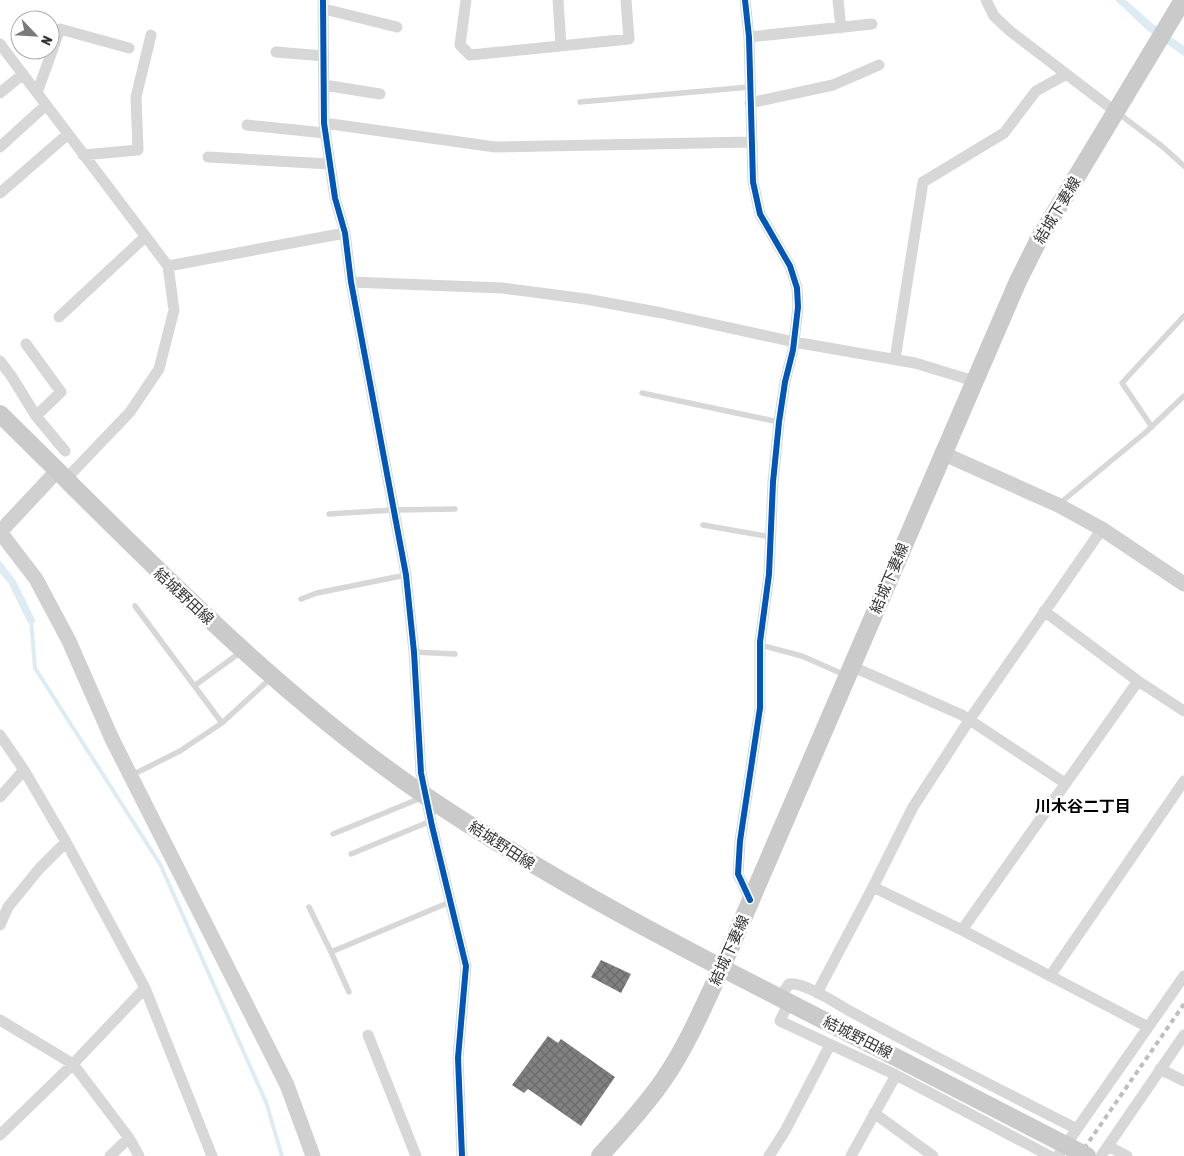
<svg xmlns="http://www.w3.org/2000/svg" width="1184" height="1156" font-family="'Asap Condensed','Noto Sans JP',sans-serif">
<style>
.water{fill:#ddebf3}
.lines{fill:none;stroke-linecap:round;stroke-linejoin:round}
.stream{stroke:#ddebf3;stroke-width:4}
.building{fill:url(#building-cross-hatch)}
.lane{stroke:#d7d7d7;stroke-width:5.5}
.street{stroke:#d7d7d7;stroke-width:11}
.secondary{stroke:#d0d0d0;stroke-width:15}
.primary{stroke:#cacaca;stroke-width:18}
.rail{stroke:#bebebe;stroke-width:4;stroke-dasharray:5 4;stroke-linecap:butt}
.primary-bridge{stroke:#cacaca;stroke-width:18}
.cycleway-casing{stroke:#fff;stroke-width:9}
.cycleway{stroke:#0057b8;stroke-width:6}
.labels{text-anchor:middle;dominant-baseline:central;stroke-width:5;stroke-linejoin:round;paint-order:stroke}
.street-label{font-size:15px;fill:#333;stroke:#fff}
.neighbourhood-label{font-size:16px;font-weight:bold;fill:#000;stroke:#fff}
</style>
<defs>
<pattern id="building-cross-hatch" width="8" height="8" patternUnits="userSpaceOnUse" patternTransform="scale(1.25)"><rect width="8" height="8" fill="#818181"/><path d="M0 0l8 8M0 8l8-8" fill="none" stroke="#6a6a6a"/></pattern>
</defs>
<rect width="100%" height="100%" fill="#fff"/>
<path class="water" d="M1115,0H1126L1152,23L1184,46V56L1148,31Z
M0,560L16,581L36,622L28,623L9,584L0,573Z"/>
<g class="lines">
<path class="stream" d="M31,620L35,668L160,864L266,1102L282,1156"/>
</g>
<path class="building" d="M601,960L631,974L621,993L591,977Z
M548,1036L558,1043L561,1039L615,1077L581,1126L528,1089L524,1093L512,1085Z"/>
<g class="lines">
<path class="lane" d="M580,102L750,87
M1118,113L1163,147L1184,166
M642,393L779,422
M1152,427L1122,383L1184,316
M1059,504L1146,432L1184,396
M329,514L393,510L455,509
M703,525L771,537
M301,599L317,593L406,575
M135,606L222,723
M760,645L802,656L845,675
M414,652L455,654
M194,686L241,652
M132,775L180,751L222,723L271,678
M333,834L421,798
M351,854L431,821
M309,907L331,952
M349,992L331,952L450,902"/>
<path class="street" d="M323,0L324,123L335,198L345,233L351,282L406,575L414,652L421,773L432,826L466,966L458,1058L462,1156
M466,0L460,45L470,55L629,39L626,0
M558,0L561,46
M745,0L749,37L753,182L760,214L790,266L797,288L798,307L793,350L785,382L779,422L773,482L769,574L760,642V708L740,841L738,874L750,900
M838,0L841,28
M986,0L994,16L1010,31L1116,112
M324,9L397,27
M749,37L872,24
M0,44L168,266L174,310L159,369L130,412L65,480
M276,52L324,56
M324,85L380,94
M0,93L23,74
M37,93L60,29L129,48
M750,103L833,85L879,65
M324,123L495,147L751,142
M247,125L325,133
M0,147L46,105
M83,155L138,150L136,97L151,35
M208,157L330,164
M0,193L68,134
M168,266L345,233
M351,282L502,288L586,299L662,313L794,342L915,363L974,381
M59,317L145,237
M26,344L61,392L36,416
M895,359L923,182L1004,133L1036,91L1065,75
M0,361L12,377L36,416L65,451
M1044,611L1138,681L1184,711
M851,666L962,715L1065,783
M0,735L24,770L66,842L145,988L212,1156
M0,797L24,770
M873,887L962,930L1148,1027
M0,925L8,907L39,869L66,842
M962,930L1138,681
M1050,976L1184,781
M817,993L873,887L913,807L970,719L1102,529
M780,997L789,984C804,982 834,1002 848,1010C923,1051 1000,1090 1077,1129
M789,1002L780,1021L896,1075L1050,1156
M0,1020L73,1064L129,1138L139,1156
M368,1035L416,1156
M1160,1069L1184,1081
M874,1113L933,1156
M0,1135L73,1064L145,988
M1108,1146L1127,1156
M110,1156L129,1138
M769,1156L785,1131L830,1045
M851,1156L896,1075
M1058,1156L1184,976
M1101,1156L1184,1035"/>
<path class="secondary" d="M942,453L1058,505L1102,529L1184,584
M0,532L36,579L69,641L112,739L287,1085L313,1156
M0,532L57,471"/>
<path class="primary" d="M0,414C137,548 268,689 427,797C587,905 763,988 934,1077
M600,1156C622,1131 645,1107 664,1079C688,1044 704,1005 722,967L1018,281L1039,239L1183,0"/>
<path class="rail" d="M1079,1156L1184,1004"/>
<path class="primary-bridge" d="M934,1077L1087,1156"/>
<defs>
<path id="cycleway" d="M323,0L324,123L335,198L345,233L351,282L406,575L414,652L421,773L432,826L466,966L458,1058L462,1156
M745,0L749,37L753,182L760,214L790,266L797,288L798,307L793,350L785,382L779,422L773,482L769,574L760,642V708L740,841L738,874L750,900"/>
</defs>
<use href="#cycleway" class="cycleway-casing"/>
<use href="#cycleway" class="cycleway"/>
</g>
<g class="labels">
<g class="street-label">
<text transform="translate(1057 210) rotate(-59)">結城下妻線</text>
<text transform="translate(889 578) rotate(-67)">結城下妻線</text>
<text transform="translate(184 596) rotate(43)">結城野田線</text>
<text transform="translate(502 845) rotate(33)">結城野田線</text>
<text transform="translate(729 950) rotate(-66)">結城下妻線</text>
<text transform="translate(858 1037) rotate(27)">結城野田線</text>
</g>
<g class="neighbourhood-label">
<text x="1083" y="806">川木谷二丁目</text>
</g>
</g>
<g transform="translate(35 35) rotate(115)"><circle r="24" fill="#ffffff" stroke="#adadad"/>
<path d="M0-4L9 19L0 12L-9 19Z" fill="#7a7a7a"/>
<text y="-8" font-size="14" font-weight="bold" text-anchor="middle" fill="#333333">N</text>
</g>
</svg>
